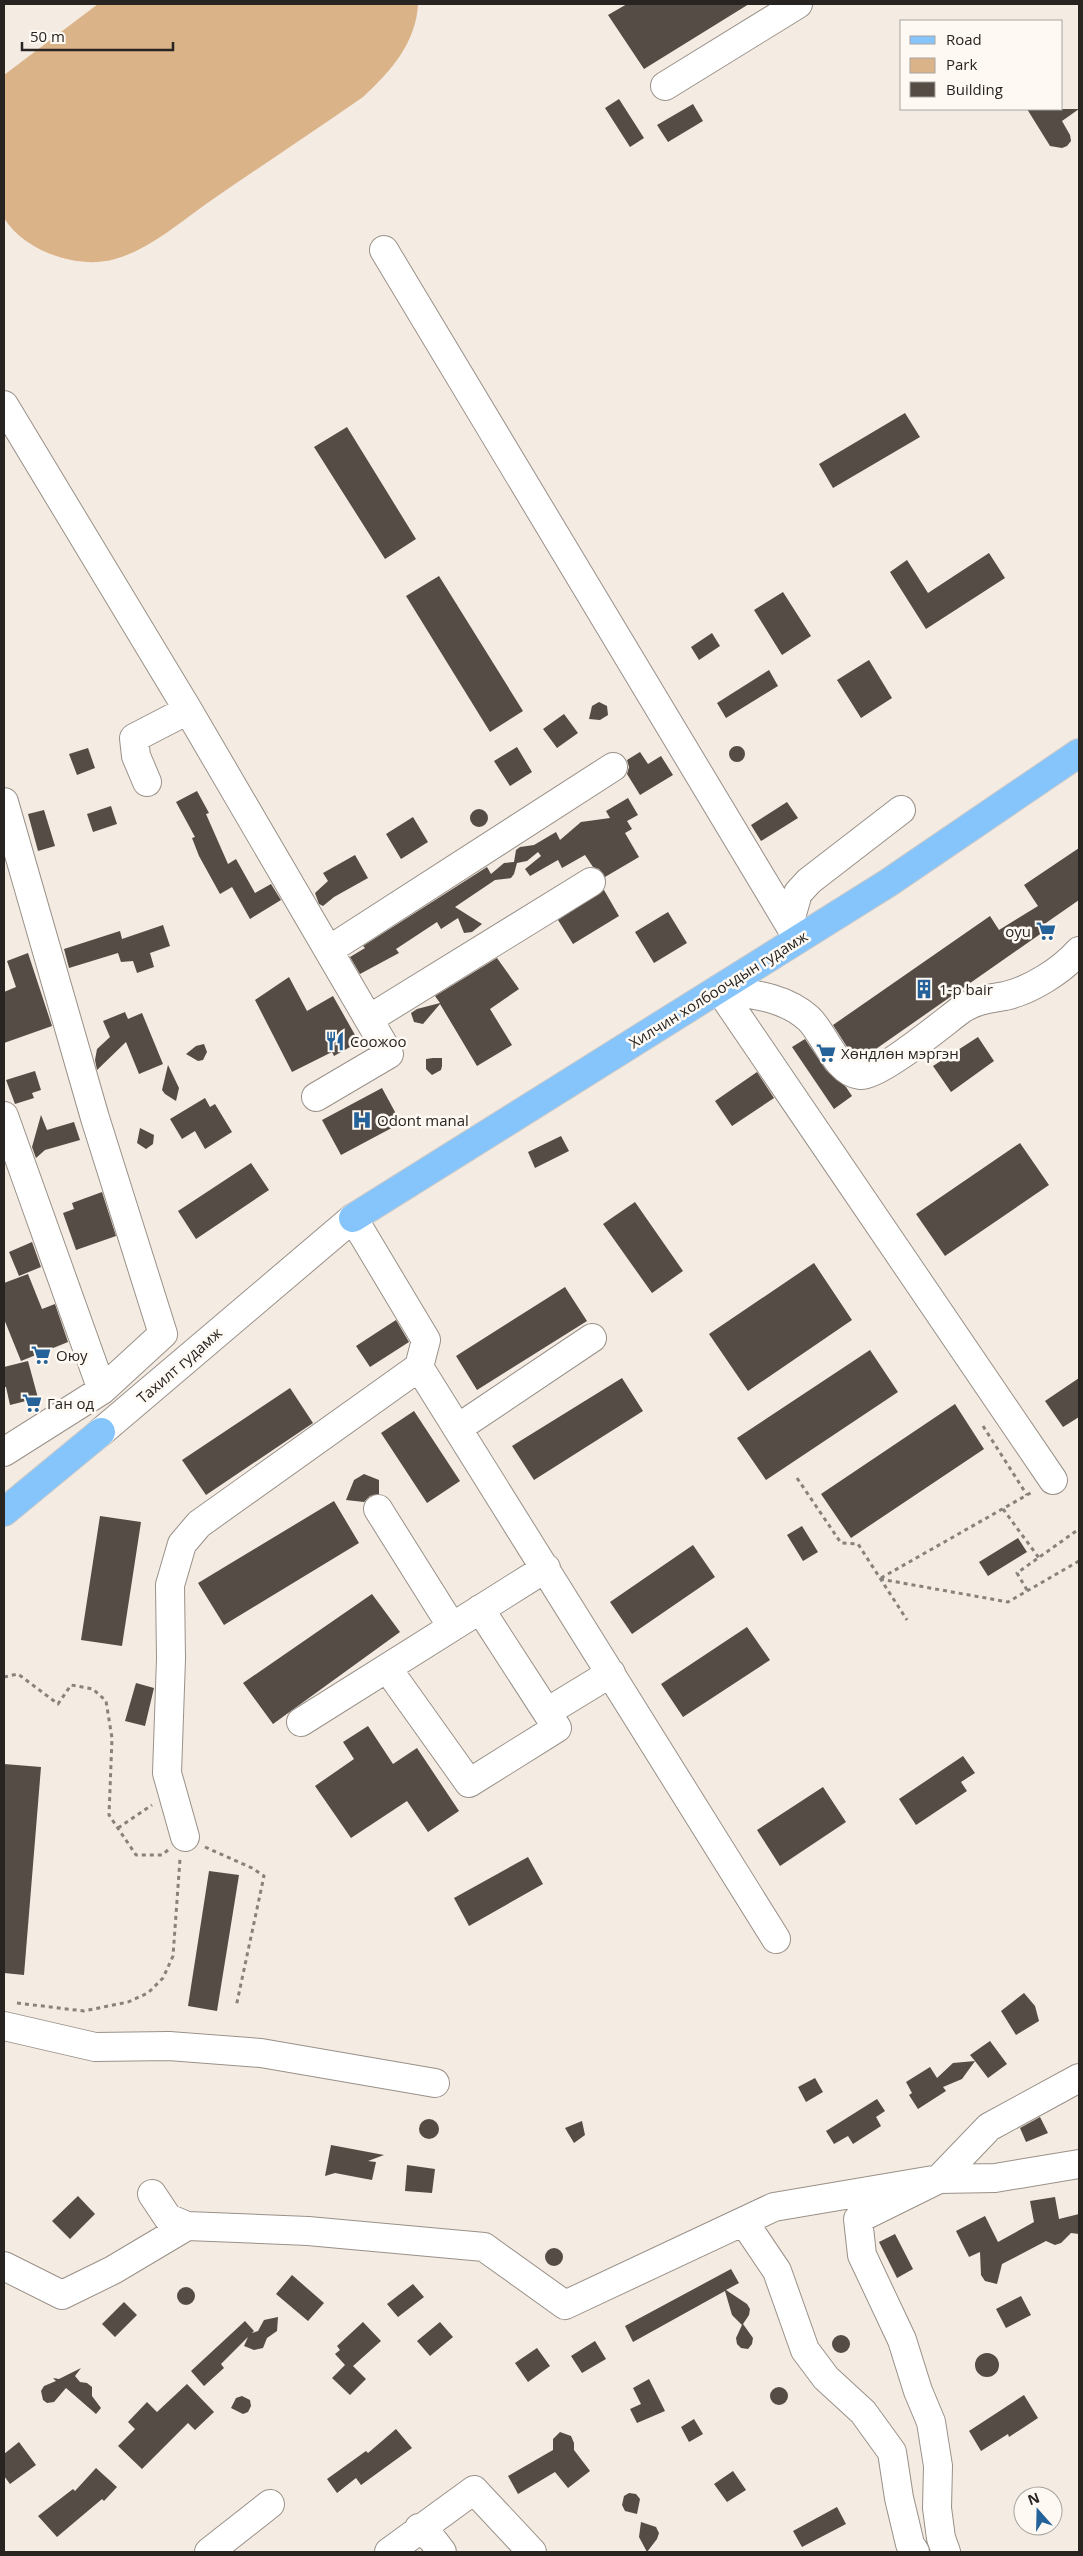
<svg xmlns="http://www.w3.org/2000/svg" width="1083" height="2556" font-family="'Open Sans',sans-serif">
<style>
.green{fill:#dbb388}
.building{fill:#544c45}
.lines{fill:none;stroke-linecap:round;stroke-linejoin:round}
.minor-casing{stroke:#999189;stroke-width:30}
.major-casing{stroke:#cbcaca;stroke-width:30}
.path{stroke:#88827c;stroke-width:3;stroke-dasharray:4 4;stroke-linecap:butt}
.minor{stroke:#fff;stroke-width:28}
.major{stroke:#85c5fb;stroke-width:28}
.labels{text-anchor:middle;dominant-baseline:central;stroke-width:5;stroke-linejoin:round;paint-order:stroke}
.poi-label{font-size:15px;fill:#272421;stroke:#fef9f3;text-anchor:start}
.street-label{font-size:15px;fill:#272421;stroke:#fef9f3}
</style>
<rect width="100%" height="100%" fill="#f4ebe2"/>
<path class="green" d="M98,4H418C416,43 391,71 363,97C311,133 258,168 206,204C178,224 148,250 115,259C78,270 24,251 4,218V75Z"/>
<path class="building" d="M627,4H749L644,69L608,15Z
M619,99L644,138L630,147L605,108Z
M693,104L703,121L668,142L657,125Z
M1027,109H1079L1062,121L1070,135L1071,141L1067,146L1062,148L1050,146Z
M905,413L920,437L833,488L819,464Z
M347,427L416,539L385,559L314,447Z
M989,553L1005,578L926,629L890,572L907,560L928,593Z
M439,576L523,711L490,732L406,596Z
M783,592L811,636L782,655L754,610Z
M712,633L720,646L699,660L691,647Z
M869,660L892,698L861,718L837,680Z
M769,670L778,686L726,718L717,703Z
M599,702L607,706L608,715L600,720L589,719L592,706Z
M564,714L578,733L557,748L543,729Z
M729 754a8 8 0 1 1 16 0a8 8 0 1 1-16 0Z
M517,747L532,772L510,786L494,761Z
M88,748L95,768L77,775L69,754Z
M640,752L648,764L661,756L673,775L640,795L627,774L629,767L627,760Z
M197,791L209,813L206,814L228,864L236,859L255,893L271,884L281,900L250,919L232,887L220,894L199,856L192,838L195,837L176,802Z
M628,798L638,815L627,821L632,829L625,833L639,857L605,877L599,869L593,867L585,855L562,868L558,860L530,876L525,869L541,856L538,852L527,861L517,863L514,874L511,878L495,880L455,907L482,924L472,932L464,933L458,918L441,929L437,922L396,949L399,953L360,974L350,957L365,948L363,946L487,867L491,874L504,863L514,862L516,850L520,847L534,845L556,832L560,840L581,822L610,818L606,811Z
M787,802L798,818L761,841L751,825Z
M111,806L117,824L93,832L87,814Z
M470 818a9 9 0 1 1 18 0a9 9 0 1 1-18 0Z
M44,810L55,846L38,851L28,814Z
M413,817L428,842L401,859L386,834Z
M1079,848V900L1043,925L1046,930L863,1058H858L849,1050L833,1025L990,916L999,930L1038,906L1024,885Z
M355,855L368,878L334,897L323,906L319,904L315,893L328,881L323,873Z
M604,890L619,916L573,944L558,920Z
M668,912L687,943L654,963L635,932Z
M163,925L170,946L150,953L154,967L137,973L133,961L121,962L118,953L69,968L64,949L120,931L122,939Z
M28,953L52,1026L4,1043V992L16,987L7,961Z
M497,958L519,989L490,1009L512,1045L477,1066L440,1004L423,1024L414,1022L411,1013L417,1009L440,1003L435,996Z
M289,977L307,1011L333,996L359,1042L334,1056L332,1052L292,1072L255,1000Z
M125,1012L128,1019L142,1013L163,1064L139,1074L126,1042L97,1070L95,1060L97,1049L110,1037L103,1021Z
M978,1037L994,1061L951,1092L933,1066Z
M805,1039L826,1070L846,1087L852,1096L834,1109L792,1047Z
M204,1044L207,1052L203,1060L198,1061L186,1054L196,1046Z
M433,1058H442V1066L441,1070L432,1075L426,1069V1059Z
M168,1065L179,1088L176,1101L165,1094L162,1090Z
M35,1071L41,1090L32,1093L34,1098L15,1104L6,1080Z
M757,1072L774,1098L732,1126L715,1101Z
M382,1088L401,1123L341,1155L322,1120Z
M205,1098L210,1107L215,1104L232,1132L205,1149L195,1131L182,1139L170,1119Z
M41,1115L47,1130L74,1122L80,1140L45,1150L36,1158L32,1147Z
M140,1128L154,1135L153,1144L146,1149L137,1143Z
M561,1136L569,1151L535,1168L528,1152Z
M1020,1143L1049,1185L945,1256L916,1214Z
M251,1163L269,1190L196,1239L178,1211Z
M102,1192L116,1236L76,1250L63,1213L74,1209L72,1203Z
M635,1202L683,1271L652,1293L603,1224Z
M32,1242L41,1267L19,1276L9,1252Z
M814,1263L852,1320L748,1391L709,1334Z
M28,1274L42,1309L55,1304L68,1342L21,1361L4,1319V1283Z
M565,1287L587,1321L477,1390L456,1356Z
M396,1320L409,1342L370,1367L356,1346Z
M870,1350L898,1392L766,1480L737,1438Z
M28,1361L38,1398L10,1405L6,1387H4V1367Z
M622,1378L643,1411L534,1480L512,1446Z
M1079,1378V1417L1063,1427L1045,1401Z
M290,1388L313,1423L206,1495L182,1460Z
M955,1404L984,1449L851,1538L821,1494Z
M414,1411L460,1481L427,1503L381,1433Z
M364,1474L379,1480V1494L370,1496L364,1502L346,1500L354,1480Z
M334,1501L359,1543L224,1625L198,1583Z
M100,1516L141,1522L122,1646L81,1640Z
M802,1526L818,1552L803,1561L787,1535Z
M1018,1538L1027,1552L988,1576L979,1562Z
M693,1545L715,1577L632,1634L610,1602Z
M372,1594L400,1632L273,1724L243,1683Z
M747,1627L770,1660L683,1717L661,1684Z
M136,1683L154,1688L145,1726L125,1721Z
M368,1726L393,1764L417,1748L459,1811L428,1832L407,1801L351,1838L315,1786L354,1759L343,1742Z
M963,1756L975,1773L961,1782L967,1791L916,1825L899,1799Z
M4,1764L41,1767L24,1975L4,1973Z
M823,1787L846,1822L780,1866L757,1830Z
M528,1857L543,1884L469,1926L454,1898Z
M209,1871L239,1875L217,2011L188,2006Z
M1024,1993L1035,2006L1039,2021L1016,2035L1001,2011Z
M990,2041L1007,2064L988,2078L975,2061L962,2079L943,2087L946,2091L918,2109L909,2095L912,2093L906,2082L930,2067L937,2078L953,2063L975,2061L970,2055Z
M815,2078L823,2092L806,2102L798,2087Z
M877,2099L885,2111L876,2117L881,2126L853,2144L848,2136L834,2144L826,2131Z
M1040,2117L1048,2133L1026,2142L1020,2128Z
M419 2129a10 10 0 1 1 20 0a10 10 0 1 1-20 0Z
M582,2121L585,2135L574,2143L565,2128Z
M331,2145L384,2155L368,2161L376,2162L372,2180L335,2173L325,2176Z
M407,2165L435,2169L432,2193L405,2191Z
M78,2196L95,2214L70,2239L52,2221Z
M1055,2197L1059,2219L1079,2214V2234L1071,2233L1061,2243L1055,2245L1046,2241L1002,2264L997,2284L985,2281L981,2275L980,2252L969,2257L956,2231L985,2216L998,2242L1034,2222L1030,2201Z
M895,2234L913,2269L897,2278L879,2242Z
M545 2257a9 9 0 1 1 18 0a9 9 0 1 1-18 0Z
M731,2269L739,2283L726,2290L747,2304L750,2309L749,2315L743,2324L753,2338L752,2344L748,2349L741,2348L737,2344L736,2338L742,2325L732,2315L725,2291L633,2342L625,2326Z
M292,2275L324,2303L308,2321L276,2294Z
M413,2284L424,2297L398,2317L387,2304Z
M177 2296a9 9 0 1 1 18 0a9 9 0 1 1-18 0Z
M1021,2296L1031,2315L1006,2328L996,2309Z
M124,2302L137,2315L115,2337L102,2324Z
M278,2317L277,2331L267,2338L263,2348L254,2350L244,2346L248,2337L221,2364L224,2368L204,2386L191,2371L245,2321L254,2331L252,2333L258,2331L264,2320Z
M363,2322L381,2341L353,2366L366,2379L350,2395L332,2378L345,2365L335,2354L340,2350L337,2346Z
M440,2322L453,2337L430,2356L417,2341Z
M832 2344a9 9 0 1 1 18 0a9 9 0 1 1-18 0Z
M595,2341L606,2359L582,2373L571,2356Z
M537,2348L550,2366L528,2382L515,2363Z
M975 2365a12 12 0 1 1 24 0a12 12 0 1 1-24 0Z
M81,2368L75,2376L80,2382L87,2383L92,2387V2396L101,2408L96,2414L66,2388L54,2402L47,2403L43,2400L41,2391L44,2386L56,2381L53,2378L59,2379Z
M649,2379L665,2411L637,2423L630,2409L641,2404L633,2388Z
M187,2384L214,2412L195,2430L188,2423L142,2469L118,2446L135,2429L128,2422L147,2402L157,2412Z
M770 2396a9 9 0 1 1 18 0a9 9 0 1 1-18 0Z
M1024,2395L1038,2418L1009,2437L1008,2434L981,2451L969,2431Z
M242,2396L250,2400L251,2406L248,2412L243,2414L231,2408L236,2398Z
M694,2419L703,2434L689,2442L681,2427Z
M396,2429L412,2448L361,2485L356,2478L337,2493L327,2479L366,2451L368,2453Z
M560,2432L571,2436L574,2443V2450L590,2471L568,2488L555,2472L518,2494L508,2476L553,2450V2439Z
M19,2442L36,2465L10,2484L4,2476V2454Z
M96,2468L117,2487L104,2501L102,2499L57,2537L38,2516L73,2489L75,2491Z
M733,2471L746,2490L727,2502L714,2484Z
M629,2493L636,2494L640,2499L637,2514L625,2511L622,2505L624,2496Z
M837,2507L846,2524L802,2547L793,2531Z
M641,2522L656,2527L659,2533L657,2539L647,2552L639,2537Z"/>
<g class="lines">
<defs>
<path id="minor" d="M665,86L798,4
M384,250L798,939
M4,405L188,710L389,1054L316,1097
M147,782L136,756L134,738L188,710
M4,802L95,1118L163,1334L102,1390L4,1452
M789,924L798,893L809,881L901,810
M329,950L613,767
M719,989L1053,1480
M719,989C749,994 783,996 808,1018C824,1032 836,1073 860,1075C879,1077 944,1022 962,1009C976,1000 989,999 1005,996C1031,990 1061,971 1079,951
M369,1019L591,882
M4,1116L102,1390
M458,1428L592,1338
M101,1432L353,1218L426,1340L419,1367L776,1939
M378,1509L452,1627
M387,1668L469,1783L557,1728L480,1609
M547,1712L611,1673
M301,1722L546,1568
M185,1837L167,1773L171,1659L170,1585L182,1544L199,1524L419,1367
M4,2026L95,2047L169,2046L261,2053L435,2083
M152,2194L168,2218L187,2226
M744,2222L777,2271L805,2350L826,2378L863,2412L892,2452L899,2498L910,2544L915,2552
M4,2266L62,2295L113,2270L187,2226L308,2231L484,2247L565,2305L774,2207L939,2179L989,2127L1079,2078
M419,2528L432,2539L442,2552
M209,2552L270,2504
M389,2552L474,2490L532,2552
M946,2552L941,2538L937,2508L938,2466L931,2422L918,2391L902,2340L862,2255L858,2219L939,2179L995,2178L1079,2164"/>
<path id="major" d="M353,1218L888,883L1079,753
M4,1512L101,1432"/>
</defs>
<use href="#minor" class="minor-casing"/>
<use href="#major" class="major-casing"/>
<path class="path" d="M983,1426L1027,1495
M797,1478L841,1543L858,1544L907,1620
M1003,1509L1039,1558
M881,1578L1034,1491
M880,1579L1008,1602L1079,1561
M1027,1590L1017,1573L1079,1529
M4,1677L18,1674L58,1704L71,1685L93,1689L106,1701L112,1738L109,1815L136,1855H162L168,1850
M118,1828L152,1805
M205,1847L252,1868L264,1876L236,2007
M17,2003L84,2011L128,2002L148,1993L163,1978L173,1956L180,1859"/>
<use href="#minor" class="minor"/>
<use href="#major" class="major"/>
</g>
<defs>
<symbol id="supermarket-bare" viewBox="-9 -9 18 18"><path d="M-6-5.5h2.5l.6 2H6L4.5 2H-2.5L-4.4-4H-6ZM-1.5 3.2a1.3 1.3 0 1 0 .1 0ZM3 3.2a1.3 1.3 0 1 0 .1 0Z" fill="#256299" stroke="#fef9f3" stroke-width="2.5" paint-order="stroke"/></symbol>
<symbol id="building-bare" viewBox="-9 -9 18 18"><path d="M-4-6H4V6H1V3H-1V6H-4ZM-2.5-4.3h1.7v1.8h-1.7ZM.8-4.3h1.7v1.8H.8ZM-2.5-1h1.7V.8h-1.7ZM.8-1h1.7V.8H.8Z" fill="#256299" stroke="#fef9f3" stroke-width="2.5" paint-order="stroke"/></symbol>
<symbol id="restaurant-bare" viewBox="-9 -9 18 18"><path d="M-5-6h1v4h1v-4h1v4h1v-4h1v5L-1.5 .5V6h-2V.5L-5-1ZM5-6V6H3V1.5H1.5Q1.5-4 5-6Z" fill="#256299" stroke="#fef9f3" stroke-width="2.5" paint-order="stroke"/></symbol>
<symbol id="hospital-bare" viewBox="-9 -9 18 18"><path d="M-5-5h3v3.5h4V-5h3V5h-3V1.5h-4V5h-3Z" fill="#256299" stroke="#fef9f3" stroke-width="2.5" paint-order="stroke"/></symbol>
</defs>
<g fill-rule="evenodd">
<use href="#supermarket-bare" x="1032" y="917" width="28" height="28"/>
<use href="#building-bare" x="910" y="975" width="28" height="28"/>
<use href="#restaurant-bare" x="321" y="1027" width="28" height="28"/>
<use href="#supermarket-bare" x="812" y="1039" width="28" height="28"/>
<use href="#hospital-bare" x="348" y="1106" width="28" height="28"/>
<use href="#supermarket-bare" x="27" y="1341" width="28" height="28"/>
<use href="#supermarket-bare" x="18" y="1389" width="28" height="28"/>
</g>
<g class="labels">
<g class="poi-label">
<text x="1031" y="931" text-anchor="end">oyu</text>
<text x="939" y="989">1-p bair</text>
<text x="350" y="1041">Соожоо</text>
<text x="841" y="1053">Хөндлөн мэргэн</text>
<text x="377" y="1120">Odont manal</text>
<text x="56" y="1355">Оюу</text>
<text x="47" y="1403">Ган од</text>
</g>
<g class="street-label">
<text transform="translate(718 989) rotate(-32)">Хилчин холбоочдын гудамж</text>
<text transform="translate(179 1365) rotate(-41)">Тахилт гудамж</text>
</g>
</g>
<rect width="1083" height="2556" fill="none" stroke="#272421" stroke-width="10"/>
<rect x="900" y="20" width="162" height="90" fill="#fef9f3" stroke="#a8a49f"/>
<rect x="910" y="36" width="25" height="8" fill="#85c5fb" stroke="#a8a49f"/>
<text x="946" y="45" font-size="15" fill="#272421">Road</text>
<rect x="910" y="58" width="25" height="15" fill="#dbb388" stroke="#a8a49f"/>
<text x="946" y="70" font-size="15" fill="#272421">Park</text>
<rect x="910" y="82" width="25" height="15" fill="#544c45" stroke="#a8a49f"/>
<text x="946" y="95" font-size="15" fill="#272421">Building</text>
<g transform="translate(1038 2511) rotate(340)"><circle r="24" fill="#fef9f3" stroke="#a8a49f"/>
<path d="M0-4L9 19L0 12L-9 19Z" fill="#256299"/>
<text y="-8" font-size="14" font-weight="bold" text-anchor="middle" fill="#272421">N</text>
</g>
<path d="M22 42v8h151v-8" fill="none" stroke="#272421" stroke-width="2.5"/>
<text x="30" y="42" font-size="15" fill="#272421" stroke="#fef9f3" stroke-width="4" paint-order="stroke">50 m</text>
</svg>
